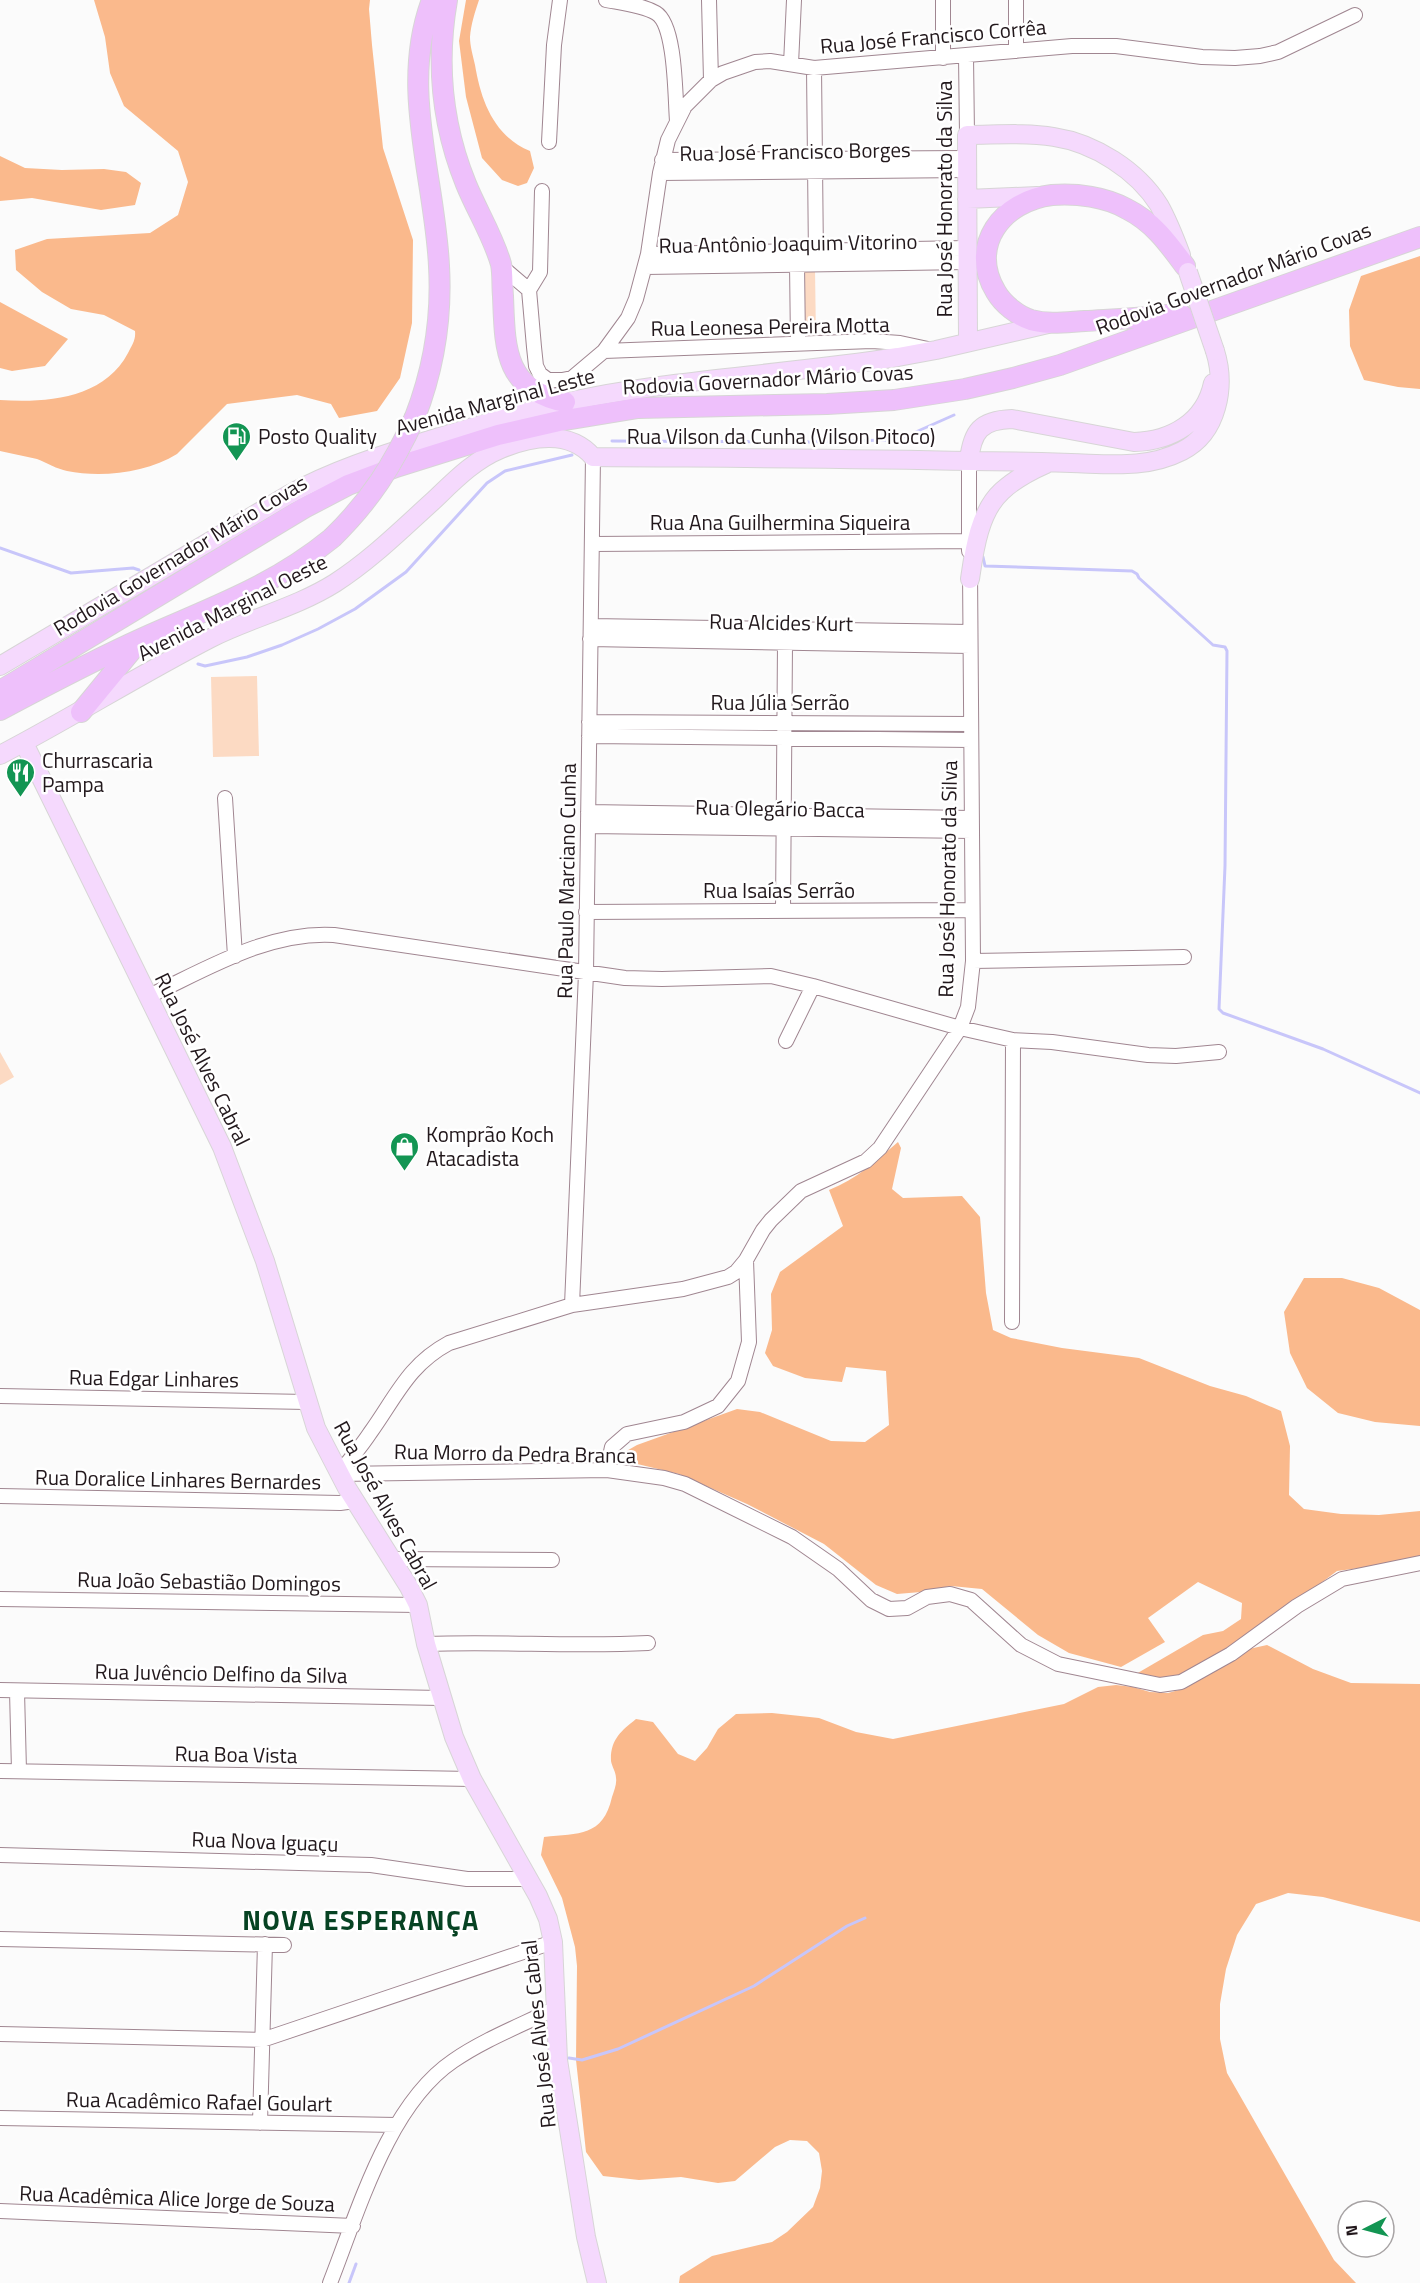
<svg xmlns="http://www.w3.org/2000/svg" width="1420" height="2283" font-family="'Titillium Web',sans-serif">
<style>
.green{fill:#fcdac3}
.forest{fill:#fab98c}
.lines{fill:none;stroke-linecap:round;stroke-linejoin:round}
.stream{stroke:#c8c6fa;stroke-width:3}
.minor-casing{stroke:#a08691;stroke-width:16}
.major-casing{stroke:#d7d5d6;stroke-width:20}
.highway-casing{stroke:#d7d5d6;stroke-width:22}
.minor{stroke:#fff;stroke-width:14}
.major{stroke:#f5d9fd;stroke-width:18}
.highway{stroke:#eec0fb;stroke-width:20}
.major-bridge-casing{stroke:#d7d5d6;stroke-width:20;stroke-linecap:butt}
.highway-bridge-casing{stroke:#d7d5d6;stroke-width:22;stroke-linecap:butt}
.major-bridge{stroke:#f5d9fd;stroke-width:18}
.highway-bridge{stroke:#eec0fb;stroke-width:20}
.labels{text-anchor:middle;dominant-baseline:central;stroke-width:5;stroke-linejoin:round;paint-order:stroke}
.street-label{font-size:21px;fill:#22181c;stroke:#fff}
.poi-label{font-size:21px;fill:#22181c;stroke:#fff;text-anchor:start}
.district-label{font-size:27px;font-weight:bold;letter-spacing:1.5px;fill:#074323;stroke:#fff}
</style>
<rect width="100%" height="100%" fill="#fbfbfb"/>
<path class="green" d="M801,269H815L816,338H802Z
M257,676L259,756L213,757L211,677Z
M0,1052L14,1077L0,1085Z"/>
<path class="forest" d="M94,0H370L369,9L372,45L383,148L413,240L412,323L400,378L377,411L339,418L331,404L297,395L227,404L177,454C147,473 101,478 67,471C57,469 47,463 37,459C25,456 12,454 0,451V400C46,403 104,399 128,353C132,345 136,340 135,331L104,315L71,309L42,292L16,270L15,250L47,239L150,233L178,215L188,182L178,151L124,106L110,73L105,37Z
M466,0H479C475,12 471,24 470,37C470,46 473,56 475,65C481,101 494,136 530,151L534,168L527,183L518,186L502,180L482,158L466,97L459,41Z
M0,156L25,168L62,170L104,169L126,172L141,183L135,205L101,210L32,198L0,201Z
M1420,256V389L1398,387L1364,380L1350,346L1349,310L1361,276Z
M0,302L68,339L45,366L12,371L0,368Z
M898,1142L901,1148L892,1189L903,1198L962,1196L980,1217L986,1293L993,1330L1011,1338L1062,1348L1139,1358L1210,1386L1246,1396L1281,1411L1290,1446L1289,1495L1304,1509L1341,1514L1379,1515L1420,1511V1560L1337,1571L1227,1653L1172,1679L1136,1674L1203,1635L1223,1631L1241,1619L1242,1603L1198,1582L1148,1618L1165,1642L1121,1667L1069,1653L1038,1635L982,1589L951,1586L921,1592L897,1594L876,1585L824,1544L747,1504L679,1474L629,1462L623,1453L637,1445L737,1409L760,1412L831,1441L865,1442L889,1425L886,1371L846,1367L842,1382L805,1378L773,1366L765,1353L772,1330L771,1294L780,1272L843,1226L829,1190C857,1179 876,1161 898,1142Z
M1304,1278H1342L1379,1288L1420,1310V1426L1375,1422L1338,1413L1307,1388L1290,1353L1284,1312Z
M1267,1645L1313,1669L1351,1683L1420,1684V1922L1323,1897L1288,1893L1256,1904L1237,1935L1226,1969L1220,2004V2039L1227,2073L1334,2260L1356,2283H679L680,2276L712,2256L772,2242L787,2232L813,2207L820,2188L822,2171L819,2153L807,2141L790,2140L775,2147L735,2181L718,2183L681,2177L639,2180L603,2176L586,2152L576,2060L577,1966L575,1947L562,1898L541,1855L544,1837C579,1833 603,1837 612,1797C614,1791 617,1784 616,1778C616,1772 612,1767 611,1761C610,1740 621,1731 636,1719L653,1722L678,1754L695,1761L707,1748L718,1729L736,1714L772,1713L819,1718L856,1732L893,1739L1064,1704L1098,1687L1116,1685L1133,1687L1150,1692L1168,1693L1186,1688L1249,1649Z"/>
<g class="lines">
<path class="stream" d="M612,441L809,442L887,440L909,435L954,415
M0,548L71,573L133,568L139,570
M983,557L985,566L1132,571L1137,574L1139,578L1213,645L1225,647L1227,651L1225,866L1219,1009L1223,1013L1323,1049L1420,1093
M198,664L205,666L247,657L282,645L318,629L355,609L406,572L487,483L505,471L572,455
M569,2058L582,2060L618,2049L754,1986L847,1926L865,1918
M349,2283L356,2264"/>
<defs>
<path id="minor" d="M606,0C622,3 642,5 656,13C676,25 675,97 677,121
M709,0L711,80
M943,0V58
M1016,0V51
M966,56L967,135
M791,64L794,0
M814,68L816,258
M549,142L554,45L560,0
M662,160L967,158
M660,173L967,170
M542,191L540,272L529,290L534,347L536,366L540,374L548,380H562L572,378L604,351L628,318L636,299L648,254L660,173L668,140L685,106L711,80L723,73L755,62L770,61L814,68L1072,46H1116L1202,57L1235,58L1260,56L1278,52L1355,15
M648,254L967,248
M797,264L798,344
M502,267L529,290
M645,267L967,262
M604,351L872,341L900,343L928,349
M969,461V551
M592,544L969,541
M591,626L970,632
M590,639L970,646
M589,722L971,724
M589,736L971,740
M225,798L235,956
M588,812L971,818
M588,826L972,831
M783,911L785,643
M586,912L972,910
M973,961L1184,957
M149,996C207,969 268,931 334,935L625,978L662,979L771,976L813,986L960,1028L1013,1040L1052,1042L1148,1055L1176,1056L1219,1052
M786,1041L813,986
M572,1305L586,973L593,457
M1012,1322L1013,1040
M0,1396L307,1402
M607,1470L612,1447L627,1434L684,1422L718,1406L738,1381L749,1342L746,1260
M339,1474C349,1460 361,1447 370,1433C396,1397 408,1365 449,1343L572,1305L683,1289L728,1277L736,1272L746,1260L763,1230L771,1220L801,1191L866,1161L880,1148L960,1028L968,1007L973,961L970,571
M339,1474L607,1470L664,1478L685,1484L792,1537L838,1569L871,1600L889,1609L907,1608L927,1597L950,1594L971,1600L1021,1645L1058,1664L1160,1685L1181,1682L1231,1654L1297,1606L1342,1579L1420,1563
M0,1496L340,1503L355,1501
M392,1559L552,1560
M0,1599L418,1605
M426,1644C500,1641 574,1647 648,1643
M0,1690L441,1698
M17,1691L19,1771
M0,1771L472,1779
M0,1855L371,1865L467,1879H528
M0,1939L284,1945
M0,2034L262,2040L553,1942
M0,2118L397,2125
M260,2123L265,1944
M0,2211L353,2226
M330,2283C358,2212 388,2105 453,2061C485,2039 522,2025 556,2008"/>
<path id="major" d="M967,199L1037,196
M968,342L967,135C995,135 1025,132 1054,137C1094,143 1137,170 1159,205C1168,221 1175,239 1181,255
M969,461C972,431 981,420 1012,419L1134,442C1171,441 1205,422 1213,383
M970,579C974,551 979,512 1002,491C1015,479 1030,471 1046,464
M0,666L288,495C335,469 385,454 436,438C487,423 538,407 591,397C692,378 796,373 898,357L936,350L1048,324
M24,743L222,1147L265,1261L316,1428L347,1488L409,1587L418,1605L426,1644L454,1737L472,1779L538,1896L548,1919L553,1942L558,2060L586,2237L597,2283
M0,755C71,718 139,675 211,638C251,618 297,607 335,583C371,560 402,529 433,501C454,481 474,460 501,449C532,436 570,430 593,457C719,458 845,458 971,461C1004,461 1038,462 1071,463C1110,464 1147,469 1182,451C1218,433 1226,386 1215,351"/>
<path id="highway" d="M447,0C436,63 442,125 466,184C477,211 493,236 501,264C503,274 502,286 503,296C505,349 504,389 565,402
M1180,313C1149,318 1117,319 1085,321C1067,322 1049,325 1031,320C1018,316 1003,304 996,292C968,246 1002,201 1052,195C1077,193 1106,197 1127,209C1153,222 1168,243 1185,266
M415,417C434,368 442,318 439,266C435,178 399,87 432,0
M0,691L304,508L348,485L396,467L498,435L559,421L638,408L827,404L894,400L965,389L1013,378L1060,365L1420,237
M0,710C47,685 94,660 143,638C212,607 272,587 332,538
M81,712L136,645"/>
</defs>
<use href="#minor" class="minor-casing"/>
<use href="#major" class="major-casing"/>
<use href="#highway" class="highway-casing"/>
<use href="#minor" class="minor"/>
<use href="#major" class="major"/>
<use href="#highway" class="highway"/>
<defs>
<path id="major-bridge" d="M1188,272L1215,351"/>
<path id="highway-bridge" d="M332,538C370,501 393,465 415,417"/>
</defs>
<use href="#major-bridge" class="major-bridge-casing"/>
<use href="#highway-bridge" class="highway-bridge-casing"/>
<use href="#major-bridge" class="major-bridge"/>
<use href="#highway-bridge" class="highway-bridge"/>
</g>
<defs>
<symbol id="fuel-pin" viewBox="-11 -11 22 30"><path d="M0 17L-7.5 6A9.5 9.5 0 1 1 7.5 6Z" fill="#139553" stroke="#fff"/><path d="M-5.5-6h7V0h2V4h1.3V-2.5L3-4.5l.8-.8L6-3V5H2.5V1h-1V6h-7ZM-4.2-4.7v3.2H.2V-4.7Z" fill="#fff"/></symbol>
<symbol id="restaurant-pin" viewBox="-11 -11 22 30"><path d="M0 17L-7.5 6A9.5 9.5 0 1 1 7.5 6Z" fill="#139553" stroke="#fff"/><path d="M-5-6h1v4h1v-4h1v4h1v-4h1v5L-1.5 .5V6h-2V.5L-5-1ZM5-6V6H3V1.5H1.5Q1.5-4 5-6Z" fill="#fff"/></symbol>
<symbol id="shop-pin" viewBox="-11 -11 22 30"><path d="M0 17L-7.5 6A9.5 9.5 0 1 1 7.5 6Z" fill="#139553" stroke="#fff"/><path d="M-5-2.5h2.3a2.7 3.5 0 0 1 5.4 0H5L5.5 6h-11ZM-1.5-2.5h3a1.5 2.3 0 0 0-3 0Z" fill="#fff"/></symbol>
</defs>
<g fill-rule="evenodd">
<use href="#fuel-pin" x="220" y="420" width="33" height="45"/>
<use href="#restaurant-pin" x="4" y="756" width="33" height="45"/>
<use href="#shop-pin" x="388" y="1130" width="33" height="45"/>
</g>
<g class="labels">
<g class="street-label">
<text transform="translate(933 36) rotate(-5)">Rua José Francisco Corrêa</text>
<text transform="translate(795 151) rotate(-1)">Rua José Francisco Borges</text>
<text transform="translate(944 199) rotate(-90)">Rua José Honorato da Silva</text>
<text transform="translate(788 243) rotate(-1)">Rua Antônio Joaquim Vitorino</text>
<text transform="translate(1233 278) rotate(-20)">Rodovia Governador Mário Covas</text>
<text transform="translate(770 326) rotate(-1)">Rua Leonesa Pereira Motta</text>
<text transform="translate(768 379) rotate(-3)">Rodovia Governador Mário Covas</text>
<text transform="translate(495 401) rotate(-15)">Avenida Marginal Leste</text>
<text x="781" y="436">Rua Vilson da Cunha (Vilson Pitoco)</text>
<text x="780" y="522">Rua Ana Guilhermina Siqueira</text>
<text transform="translate(180 555) rotate(-31)">Rodovia Governador Mário Covas</text>
<text transform="translate(232 607) rotate(-27)">Avenida Marginal Oeste</text>
<text transform="translate(781 622) rotate(1)">Rua Alcides Kurt</text>
<text x="780" y="702">Rua Júlia Serrão</text>
<text transform="translate(780 808) rotate(1)">Rua Olegário Bacca</text>
<text transform="translate(947 879) rotate(-89)">Rua José Honorato da Silva</text>
<text transform="translate(566 881) rotate(-89)">Rua Paulo Marciano Cunha</text>
<text x="779" y="890">Rua Isaías Serrão</text>
<text transform="translate(203 1059) rotate(64)">Rua José Alves Cabral</text>
<text transform="translate(154 1378) rotate(1)">Rua Edgar Linhares</text>
<text transform="translate(515 1453) rotate(1)">Rua Morro da Pedra Branca</text>
<text transform="translate(178 1479) rotate(1)">Rua Doralice Linhares Bernardes</text>
<text transform="translate(386 1505) rotate(61)">Rua José Alves Cabral</text>
<text transform="translate(209 1581) rotate(1)">Rua João Sebastião Domingos</text>
<text transform="translate(221 1673) rotate(1)">Rua Juvêncio Delfino da Silva</text>
<text transform="translate(236 1754) rotate(1)">Rua Boa Vista</text>
<text transform="translate(265 1841) rotate(2)">Rua Nova Iguaçu</text>
<text transform="translate(538 2034) rotate(-96)">Rua José Alves Cabral</text>
<text transform="translate(199 2101) rotate(1)">Rua Acadêmico Rafael Goulart</text>
<text transform="translate(177 2198) rotate(2)">Rua Acadêmica Alice Jorge de Souza</text>
</g>
<g class="poi-label">
<text x="258" y="436">Posto Quality</text>
<text x="42" y="760">Churrascaria<tspan x="42" dy="24">Pampa</tspan></text>
<text x="426" y="1134">Komprão Koch<tspan x="426" dy="24">Atacadista</tspan></text>
</g>
<g class="district-label">
<text x="361" y="1919">NOVA ESPERANÇA</text>
</g>
</g>
<g transform="translate(1366 2229) rotate(264)"><circle r="28" fill="#ffffff" stroke="#a7a3a4" stroke-width="1.5"/>
<path d="M0-4.5L10 22L0 15L-10 22Z" fill="#139553"/>
<text y="-9" font-size="16" font-weight="bold" text-anchor="middle" fill="#22181c">N</text>
</g>
</svg>
